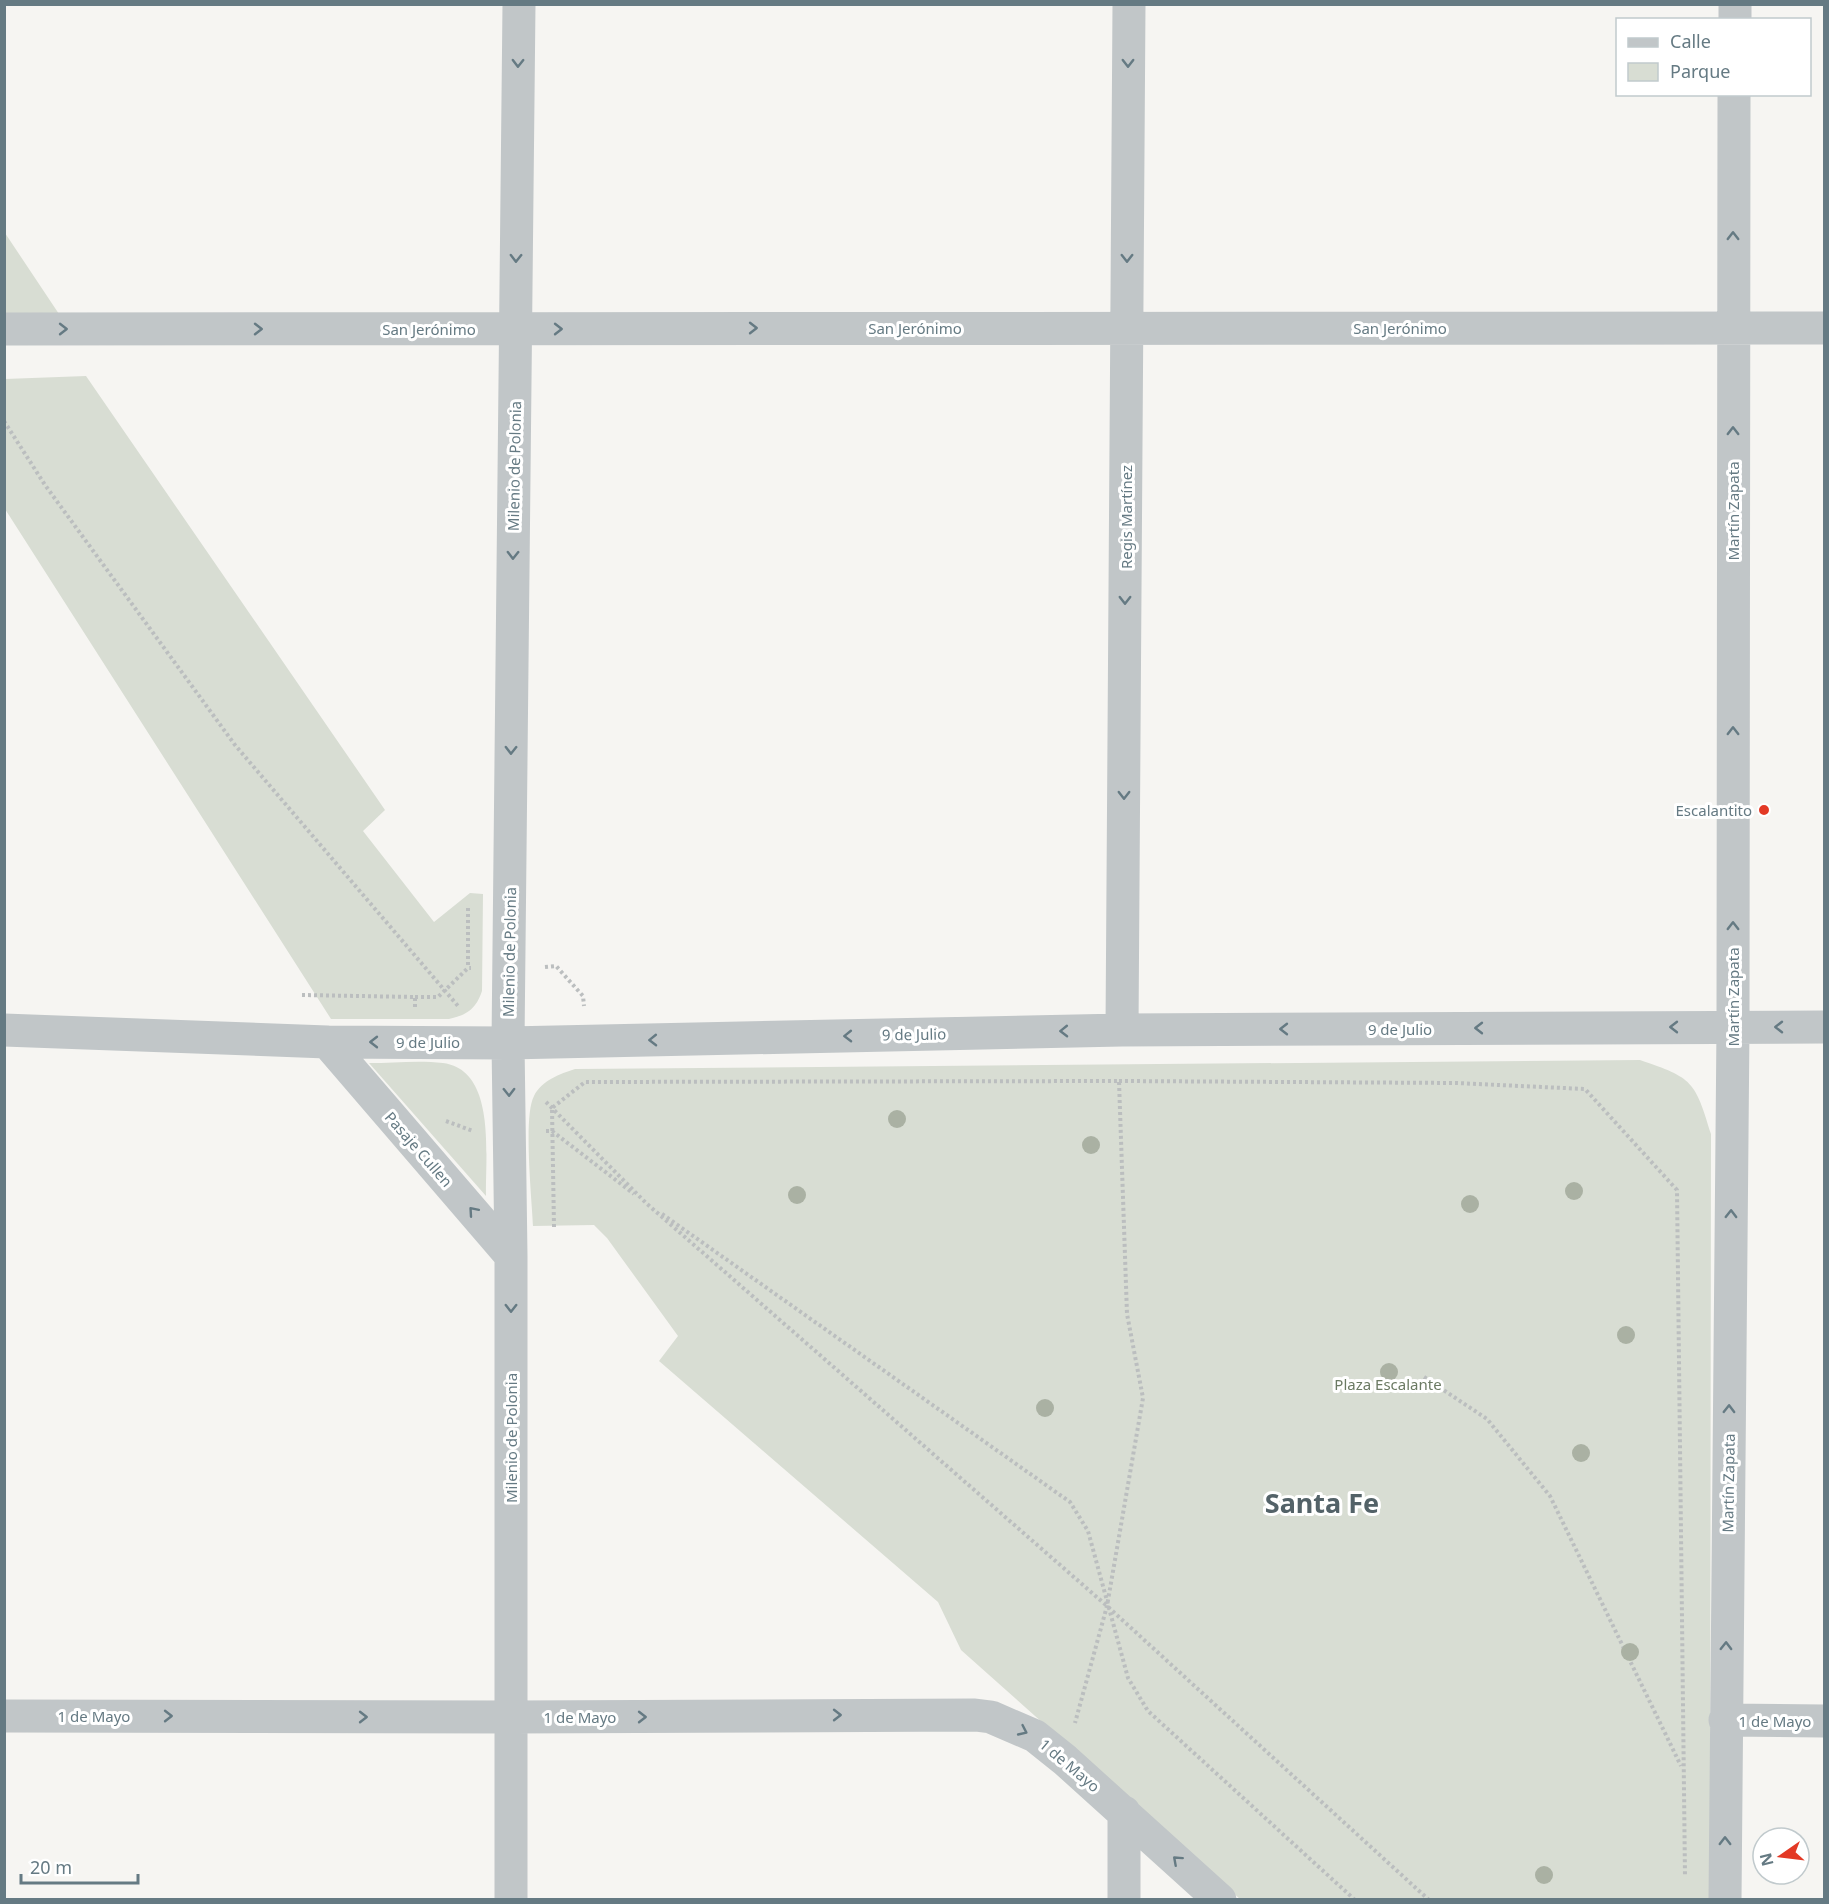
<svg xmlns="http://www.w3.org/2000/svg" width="1829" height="1904" font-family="'Noto Sans',sans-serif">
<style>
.green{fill:#d8ddd3}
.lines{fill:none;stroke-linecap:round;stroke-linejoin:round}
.path{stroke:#bbbebf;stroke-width:4;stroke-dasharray:3 3;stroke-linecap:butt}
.minor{stroke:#c1c6c8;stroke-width:33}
.tree{fill:#aab1a3}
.oneway{stroke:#657a83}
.poi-dot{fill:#e33925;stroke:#fff;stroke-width:2}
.labels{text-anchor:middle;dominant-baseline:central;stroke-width:6;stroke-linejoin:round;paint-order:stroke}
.street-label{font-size:15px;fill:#657a83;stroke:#fff}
.poi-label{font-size:15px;fill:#657a83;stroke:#fff;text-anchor:end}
.park-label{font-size:15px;fill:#6b7a63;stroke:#fff}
.town-label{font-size:27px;font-weight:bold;fill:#536268;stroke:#fff}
</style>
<rect width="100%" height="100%" fill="#f6f5f2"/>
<path class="green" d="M5,233L59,314L5,316Z
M86,376L385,810L363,831L434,922L470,893L483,894L482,991C476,1009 467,1015 449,1019H331L5,509V379Z
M1640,1060C1693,1078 1695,1081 1711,1134L1710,1899H1240L961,1650L938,1602L659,1361L678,1336L607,1238L594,1225L533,1226C532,1200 523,1116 534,1096C542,1080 560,1074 575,1069Z
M369,1063C393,1063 419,1060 443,1063C497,1070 485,1157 486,1196Z"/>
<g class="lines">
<path class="path" d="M4,421L45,485L235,745L458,1006
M468,908V968
M545,967L556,966L583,996L584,1006
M302,995L415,997V1007
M415,997H438L468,968H471
M1119,1081L1456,1083L1585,1089L1677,1190L1685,1876
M546,1102L646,1203L1107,1606L1429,1900
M446,1121L473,1131
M546,1131H552L634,1194
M662,1214L1070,1502L1088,1531L1128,1678L1148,1711L1355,1900
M554,1227L552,1108L585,1082L1119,1081L1127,1314L1143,1398L1107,1606L1075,1723
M1424,1377L1487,1419L1550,1496L1681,1766"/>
<path class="minor" d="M1735,20V4
M4,329L1824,328
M4,1030L327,1042L508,1043L1122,1030L1824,1027
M1122,1030L1129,4
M327,1042L511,1256
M4,1716L512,1717L975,1715L991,1717L1035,1736L1065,1760L1220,1900
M1725,1720L1824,1721
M1124,1812V1900
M511,1900V1256L508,1043L519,4
M1725,1900L1733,1027L1734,94"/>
</g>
<g class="tree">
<circle cx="897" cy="1119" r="9"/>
<circle cx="1091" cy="1145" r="9"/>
<circle cx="1574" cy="1191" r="9"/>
<circle cx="797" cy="1195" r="9"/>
<circle cx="1470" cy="1204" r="9"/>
<circle cx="1626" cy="1335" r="9"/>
<circle cx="1389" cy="1372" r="9"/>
<circle cx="1045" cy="1408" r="9"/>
<circle cx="1581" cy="1453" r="9"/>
<circle cx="1630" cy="1652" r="9"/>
<circle cx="1544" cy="1875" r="9"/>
</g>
<defs><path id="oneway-chevron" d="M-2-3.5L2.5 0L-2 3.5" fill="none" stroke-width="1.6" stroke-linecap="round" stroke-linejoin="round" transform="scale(1.5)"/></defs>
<g class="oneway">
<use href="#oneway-chevron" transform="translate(518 63) rotate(91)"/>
<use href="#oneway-chevron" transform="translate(1128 63) rotate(90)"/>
<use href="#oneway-chevron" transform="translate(1733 236) rotate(-90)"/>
<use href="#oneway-chevron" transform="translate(516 258) rotate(91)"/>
<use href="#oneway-chevron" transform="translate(1127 258) rotate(90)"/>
<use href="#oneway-chevron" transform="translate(753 328)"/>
<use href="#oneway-chevron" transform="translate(63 329)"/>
<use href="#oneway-chevron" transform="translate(258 329)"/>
<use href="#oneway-chevron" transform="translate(558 329)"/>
<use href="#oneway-chevron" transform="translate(1733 431) rotate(-90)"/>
<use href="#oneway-chevron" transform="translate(513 555) rotate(91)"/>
<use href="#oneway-chevron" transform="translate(1125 600) rotate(90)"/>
<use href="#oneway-chevron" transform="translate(1733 731) rotate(-90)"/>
<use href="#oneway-chevron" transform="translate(511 750) rotate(91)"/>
<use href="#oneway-chevron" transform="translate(1124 795) rotate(90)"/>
<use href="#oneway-chevron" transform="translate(1733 926) rotate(-90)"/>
<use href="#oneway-chevron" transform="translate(1674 1027) rotate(180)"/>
<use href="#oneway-chevron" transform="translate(1779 1027) rotate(-180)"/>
<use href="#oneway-chevron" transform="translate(1479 1028) rotate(180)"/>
<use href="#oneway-chevron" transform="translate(1284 1029) rotate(180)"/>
<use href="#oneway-chevron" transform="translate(1064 1031) rotate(179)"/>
<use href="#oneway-chevron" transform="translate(848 1036) rotate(179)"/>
<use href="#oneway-chevron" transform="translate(653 1040) rotate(179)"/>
<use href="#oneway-chevron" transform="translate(374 1042) rotate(-180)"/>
<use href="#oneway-chevron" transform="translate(509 1092) rotate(89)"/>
<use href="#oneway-chevron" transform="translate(473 1211) rotate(-131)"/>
<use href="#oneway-chevron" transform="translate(1731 1214) rotate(-89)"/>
<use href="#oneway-chevron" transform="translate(511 1308) rotate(90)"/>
<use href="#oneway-chevron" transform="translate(1729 1409) rotate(-89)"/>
<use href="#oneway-chevron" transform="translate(1726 1646) rotate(-89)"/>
<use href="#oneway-chevron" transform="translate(837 1715)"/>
<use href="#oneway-chevron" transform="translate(168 1716)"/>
<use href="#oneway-chevron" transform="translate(363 1717)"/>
<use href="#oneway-chevron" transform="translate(642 1717)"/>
<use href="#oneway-chevron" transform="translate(1023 1731) rotate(25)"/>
<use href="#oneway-chevron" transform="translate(1725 1841) rotate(-90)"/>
<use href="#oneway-chevron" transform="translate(1177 1860) rotate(-138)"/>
</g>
<circle class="poi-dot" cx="1764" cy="810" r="6"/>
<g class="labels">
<g class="street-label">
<text x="915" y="328">San Jerónimo</text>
<text x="1400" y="328">San Jerónimo</text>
<text x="429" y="329">San Jerónimo</text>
<text transform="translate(514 466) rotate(-89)">Milenio de Polonia</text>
<text transform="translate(1733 511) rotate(-90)">Martín Zapata</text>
<text transform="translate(1126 517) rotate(-90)">Regis Martínez</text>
<text transform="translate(509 952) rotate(-89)">Milenio de Polonia</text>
<text transform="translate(1733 997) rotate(-90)">Martín Zapata</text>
<text x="1400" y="1029">9 de Julio</text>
<text transform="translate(914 1034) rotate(-1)">9 de Julio</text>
<text x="428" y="1042">9 de Julio</text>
<text transform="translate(419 1149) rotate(49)">Pasaje Cullen</text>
<text transform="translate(511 1438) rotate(-90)">Milenio de Polonia</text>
<text transform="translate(1728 1483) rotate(-89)">Martín Zapata</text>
<text x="94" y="1716">1 de Mayo</text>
<text x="580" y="1717">1 de Mayo</text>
<text x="1775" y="1721">1 de Mayo</text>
<text transform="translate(1070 1765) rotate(40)">1 de Mayo</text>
</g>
<g class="poi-label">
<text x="1752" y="810">Escalantito</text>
</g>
<g class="park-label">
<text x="1388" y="1384">Plaza Escalante</text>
</g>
<g class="town-label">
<text x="1322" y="1502">Santa Fe</text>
</g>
</g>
<rect width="1829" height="1904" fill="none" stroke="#657a83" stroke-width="12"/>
<rect x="1616" y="18" width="195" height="78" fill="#ffffff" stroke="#c1cacd" stroke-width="1.5"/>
<rect x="1628" y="38" width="30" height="9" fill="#c1c6c8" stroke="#c1cacd" stroke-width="1.5"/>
<text x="1670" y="48" font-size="18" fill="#657a83">Calle</text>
<rect x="1628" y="63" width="30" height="18" fill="#d8ddd3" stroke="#c1cacd" stroke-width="1.5"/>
<text x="1670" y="78" font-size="18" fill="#657a83">Parque</text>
<g transform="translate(1781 1856) rotate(256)"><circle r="28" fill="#ffffff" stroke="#c1cacd" stroke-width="1.5"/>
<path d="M0-4.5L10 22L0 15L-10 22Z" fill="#e33925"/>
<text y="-9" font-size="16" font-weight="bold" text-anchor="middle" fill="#657a83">N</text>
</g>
<path d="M21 1874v9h117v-9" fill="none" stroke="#657a83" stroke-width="3"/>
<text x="30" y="1874" font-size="18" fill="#657a83" stroke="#ffffff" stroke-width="4.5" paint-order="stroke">20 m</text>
</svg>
